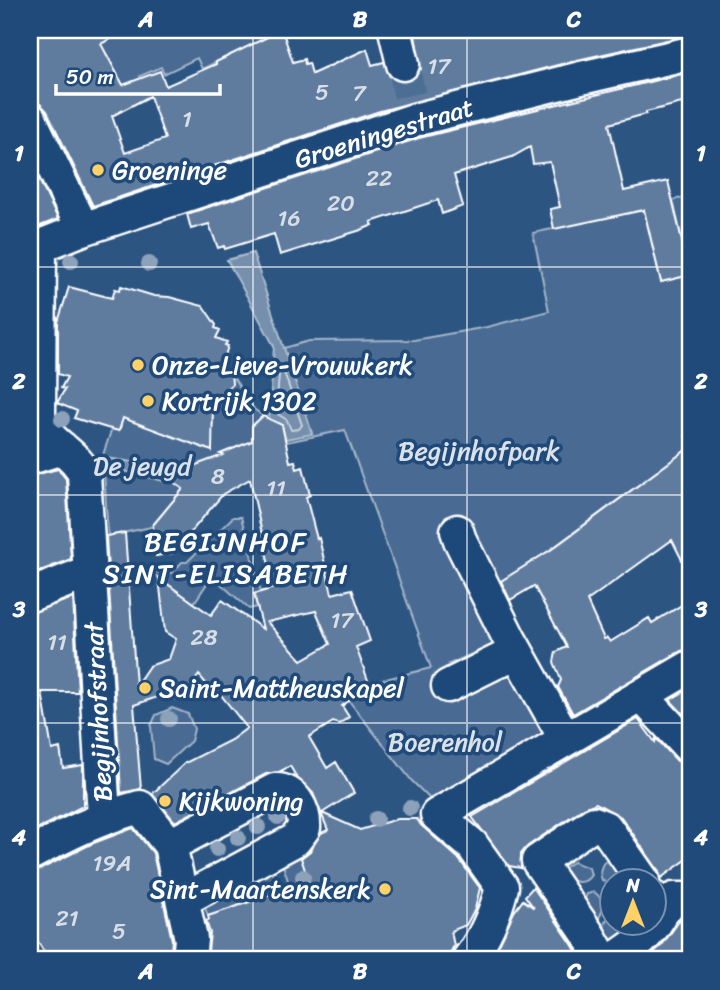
<svg xmlns="http://www.w3.org/2000/svg" width="720" height="990" font-family="Sriracha,sans-serif">
<style>
.green{fill:#486b92;stroke:#a4b5c8;stroke-width:2}
.water{fill:#748fad;stroke:#acbcce;stroke-width:2}
.lines{fill:none;stroke-linecap:round;stroke-linejoin:round}
.shore{stroke:#c7d2de;stroke-width:2}
.building{fill:#5e7c9f;stroke:#fff;stroke-width:2;fill-rule:evenodd}
.minor-tunnel{stroke:#4c6e95;stroke-width:32;stroke-dasharray:32 16;stroke-linecap:butt}
.minor-casing{stroke:#fff;stroke-width:37}
.minor{stroke:#1f4a7a;stroke-width:32}
.tree{fill:#8ca2bb}
.grid{fill:none;stroke:#fff;stroke-width:2;stroke-opacity:0.55}
.poi-dot{fill:#ffd166;stroke:#1f4a7a;stroke-width:2.5}
.labels{text-anchor:middle;dominant-baseline:central;stroke-width:7;stroke-linejoin:round;paint-order:stroke}
.number-label{font-size:23px;fill:#d7dee7}
.street-label{font-size:26px;fill:#fff;stroke:#1f4a7a}
.poi-label{font-size:26px;fill:#fff;stroke:#1f4a7a;text-anchor:start}
.park-label{font-size:26px;fill:#dae1e9;stroke:#1f4a7a}
.neighbourhood-label{font-size:28px;letter-spacing:2px;fill:#fff;stroke:#1f4a7a}
.neatline{fill:none;stroke:#fff;stroke-width:2.5}
.grid-label{font-size:23px;text-anchor:middle;font-weight:bold;fill:#fff}
</style>
<rect width="100%" height="100%" fill="#2c5582"/>
<filter id="ink" filterUnits="userSpaceOnUse"><feTurbulence type="fractalNoise" baseFrequency=".0143" numOctaves="2"/><feDisplacementMap in="SourceGraphic" scale="14" xChannelSelector="R" yChannelSelector="G"/><feConvolveMatrix kernelMatrix="1 2 1 2 8 2 1 2 1" color-interpolation-filters="sRGB"/></filter>
<g filter="url(#ink)">
<path class="green" d="M103,30H282L202,69L197,58L164,74L161,67L140,76L147,98L133,105L107,55L82,54L108,40Z
M639,188L661,282L690,275V434L685,436L689,448L544,554L501,581L524,631L449,664L461,695L508,666L544,732L496,761L436,805L412,781L349,701L351,692L369,683L431,668L345,430L282,443L285,439L312,433L284,348L309,341L414,340L487,327L549,311L533,233L628,213Z
M690,196V273L673,200Z
M228,374H231L254,409L263,416L252,426L253,440L244,444L245,448L185,469L175,483L183,489L151,527L108,536L103,455L112,428L119,431L123,418L213,424V418L203,408Z
M233,517H241L261,592L254,594L257,607L249,609L212,576L194,603L151,572L172,573L182,562H187Z
M172,708L188,714L194,729L191,741L166,764L154,759L151,726L156,715Z
M303,850L317,883L307,886L305,882L304,883L305,887L294,890L292,887H290L283,865L286,856Z
M609,857L621,872L614,881L607,883L602,880C598,871 602,863 609,857Z
M573,862L589,868L591,875C586,884 575,883 566,879L563,868Z
M272,870L279,892H277L278,896L265,900L264,897H261L262,901L253,905L252,901L249,902L250,906L241,909L240,905L237,906L238,910L208,916L204,905Z
M594,892C605,899 605,911 597,920L583,903L587,894Z
M611,916L612,923L623,924L626,935L612,943C605,935 600,922 611,916Z"/>
<path class="water" d="M253,253L312,434L285,439L282,425L269,419L274,346L227,260Z
M107,458L177,469L168,482L108,467Z"/>
<g class="lines">
<path class="shore" d="M282,372L285,375L302,425L299,429L291,430L287,420L276,413L279,375Z"/>
</g>
<path class="building" d="M30,30H126L101,44L123,85L160,71L166,86L216,64V62L282,30L293,62L304,59L305,64L309,63L312,74L367,49L372,65L384,62L390,77L398,82H407L416,77L421,69L414,30H690V35L577,60L380,111L93,206L47,111L40,104L30,101ZM150,96L165,139L125,153L112,116Z
M690,72V101L646,112V114L609,124L624,191L668,181L690,275L661,282L644,210L554,229L550,209L560,207L550,162L533,164L530,147L512,157L454,175L463,206L442,214L438,200L371,222L373,225L361,230L280,255L274,234L225,249L224,246L218,248L209,224L191,229L187,214L419,138Z
M30,161L58,219L30,230Z
M121,286L154,296L169,297L203,306L216,325L215,328L220,330L216,338L227,342L225,345L228,346L220,372L231,371L232,384L213,400L212,451L123,418L119,431L107,428L74,418L77,411L57,403L65,389L61,388L67,377L58,374V322L69,287L112,298L115,289L120,290Z
M263,416L282,425L290,462L295,461L297,469L303,467L310,495L306,497L317,539L319,538L332,594L352,589L370,641L356,647L369,683L351,692L354,697L342,706L349,717L339,724L333,722L309,737L327,768L336,762L354,793L322,813L360,830L397,819H417L421,825L458,858L480,888L475,909L466,925L451,931L454,946L446,960H225L223,956L208,951L210,933L206,921L209,920L208,916L309,882L301,858L310,851L321,833L328,830L313,793L297,778L290,766L279,772L266,774L175,822L152,794L185,763L231,740L247,728L217,690L214,693L199,675L183,696L174,699L163,695L134,705L141,789L121,793L106,536L125,533L136,685L149,666L169,659L176,639L165,632L159,578L211,615L222,600L263,629L254,594L274,588L250,479L223,494L173,553L156,556L153,525L183,489L175,483L185,469L223,455L220,454L252,441V426ZM316,611L330,644L302,660L267,622Z
M690,447V576L672,540L587,601L604,639L607,638L610,642L649,618L652,623L690,600V649L681,651L573,714L558,687L561,680L554,662L556,652L567,647L534,586L510,600L501,581L552,549Z
M58,469L66,479L71,559L30,575V476Z
M73,598L78,692H42L52,750L60,748L63,768L83,765V806L30,833V613Z
M690,688V721L670,700Z
M638,719L655,742L656,738L677,761L690,766V857L661,878L658,870L621,817L596,803L584,808L528,846L521,854V868L509,866L472,817Z
M133,828L153,853L172,940L171,954L145,960H49L30,929V872L39,870L91,844Z
M533,887L572,944L582,960H490L514,912L523,900L534,908L525,896Z
M682,917H690V960H645L662,945Z"/>
<g class="lines">
<path class="minor-tunnel" d="M403,64L411,102"/>
<defs>
<path id="minor" d="M395,30L403,64
M30,119L83,229
M40,246L39,416C44,444 75,450 84,474L104,817
M30,250L83,229L414,120L581,78L690,53
M30,458L62,448
M457,531L460,540L509,638L565,738
M30,595L89,572
M448,686L516,652
M642,696L690,748
M170,845L275,790C294,789 305,811 304,828L295,840L183,900
M30,854C67,834 99,818 140,807L170,845L191,939L189,960
M502,887L472,845L437,815L690,667
M654,898L662,911L674,899H690
M468,960C484,940 496,912 502,887
M603,960L588,934L538,861L594,823L606,828L643,881
M613,960C633,947 653,934 662,911"/>
</defs>
<use href="#minor" class="minor-casing"/>
<use href="#minor" class="minor"/>
</g>
<g class="tree">
<circle cx="71" cy="261" r="8"/>
<circle cx="149" cy="264" r="8"/>
<circle cx="62" cy="419" r="8"/>
<circle cx="169" cy="719" r="8"/>
<circle cx="410" cy="808" r="8"/>
<circle cx="278" cy="817" r="8"/>
<circle cx="376" cy="819" r="8"/>
<circle cx="258" cy="827" r="8"/>
<circle cx="238" cy="838" r="8"/>
<circle cx="217" cy="849" r="8"/>
<circle cx="303" cy="877" r="8"/>
</g>
</g>
<path class="grid" d="M253,30V960M467,30V960M30,267H690M30,495H690M30,723H690"/>
<g class="poi-dot">
<circle cx="98" cy="170" r="7"/>
<circle cx="138" cy="365" r="7"/>
<circle cx="148" cy="401" r="7"/>
<circle cx="145" cy="688" r="7"/>
<circle cx="165" cy="801" r="7"/>
<circle cx="385" cy="889" r="7"/>
</g>
<g class="labels">
<g class="number-label">
<text x="439" y="66">17</text>
<text x="322" y="92">5</text>
<text x="359" y="93">7</text>
<text x="187" y="119">1</text>
<text x="379" y="178">22</text>
<text x="341" y="203">20</text>
<text x="289" y="218">16</text>
<text x="218" y="476">8</text>
<text x="276" y="488">11</text>
<text x="342" y="620">17</text>
<text x="204" y="637">28</text>
<text x="57" y="642">11</text>
<text x="112" y="863">19A</text>
<text x="67" y="918">21</text>
<text x="119" y="931">5</text>
</g>
<g class="street-label">
<text transform="translate(384 133) rotate(-17)">Groeningestraat</text>
<text transform="translate(98 712) rotate(-93)">Begijnhofstraat</text>
</g>
<g class="poi-label">
<text x="112" y="170">Groeninge</text>
<text x="152" y="365">Onze-Lieve-Vrouwkerk</text>
<text x="162" y="401">Kortrijk 1302</text>
<text x="159" y="688">Saint-Mattheuskapel</text>
<text x="179" y="801">Kijkwoning</text>
<text x="371" y="889" text-anchor="end">Sint-Maartenskerk</text>
</g>
<g class="park-label">
<text x="479" y="451">Begijnhofpark</text>
<text x="142" y="466">De jeugd</text>
<text x="445" y="742">Boerenhol</text>
</g>
<g class="neighbourhood-label">
<text x="226" y="541">BEGIJNHOF<tspan x="226" dy="32">SINT-ELISABETH</tspan></text>
</g>
</g>
<rect width="720" height="990" fill="none" stroke="#1f4a7a" stroke-width="77"/>
<g transform="translate(633 902)"><circle r="33" fill="#1f4a7a" stroke="#7992af" stroke-width="2"/>
<path d="M0-5L12 26L0 18L-12 26Z" fill="#ffd166"/>
<text y="-10" font-size="19" font-weight="bold" text-anchor="middle" fill="#ffffff">N</text>
</g>
<path d="M56 84v10h164v-10" fill="none" stroke="#ffffff" stroke-width="3.5"/>
<text x="66" y="84" font-size="21" fill="#ffffff" stroke="#1f4a7a" stroke-width="5" paint-order="stroke">50 m</text>
<rect x="38" y="38" width="644" height="913" class="neatline"/>
<g class="grid-label">
<text x="146" y="27">A</text>
<text x="360" y="27">B</text>
<text x="574" y="27">C</text>
<text x="19" y="161">1</text>
<text x="701" y="161">1</text>
<text x="19" y="389">2</text>
<text x="701" y="389">2</text>
<text x="19" y="617">3</text>
<text x="701" y="617">3</text>
<text x="19" y="845">4</text>
<text x="701" y="845">4</text>
<text x="146" y="979">A</text>
<text x="360" y="979">B</text>
<text x="574" y="979">C</text>
</g>
</svg>
